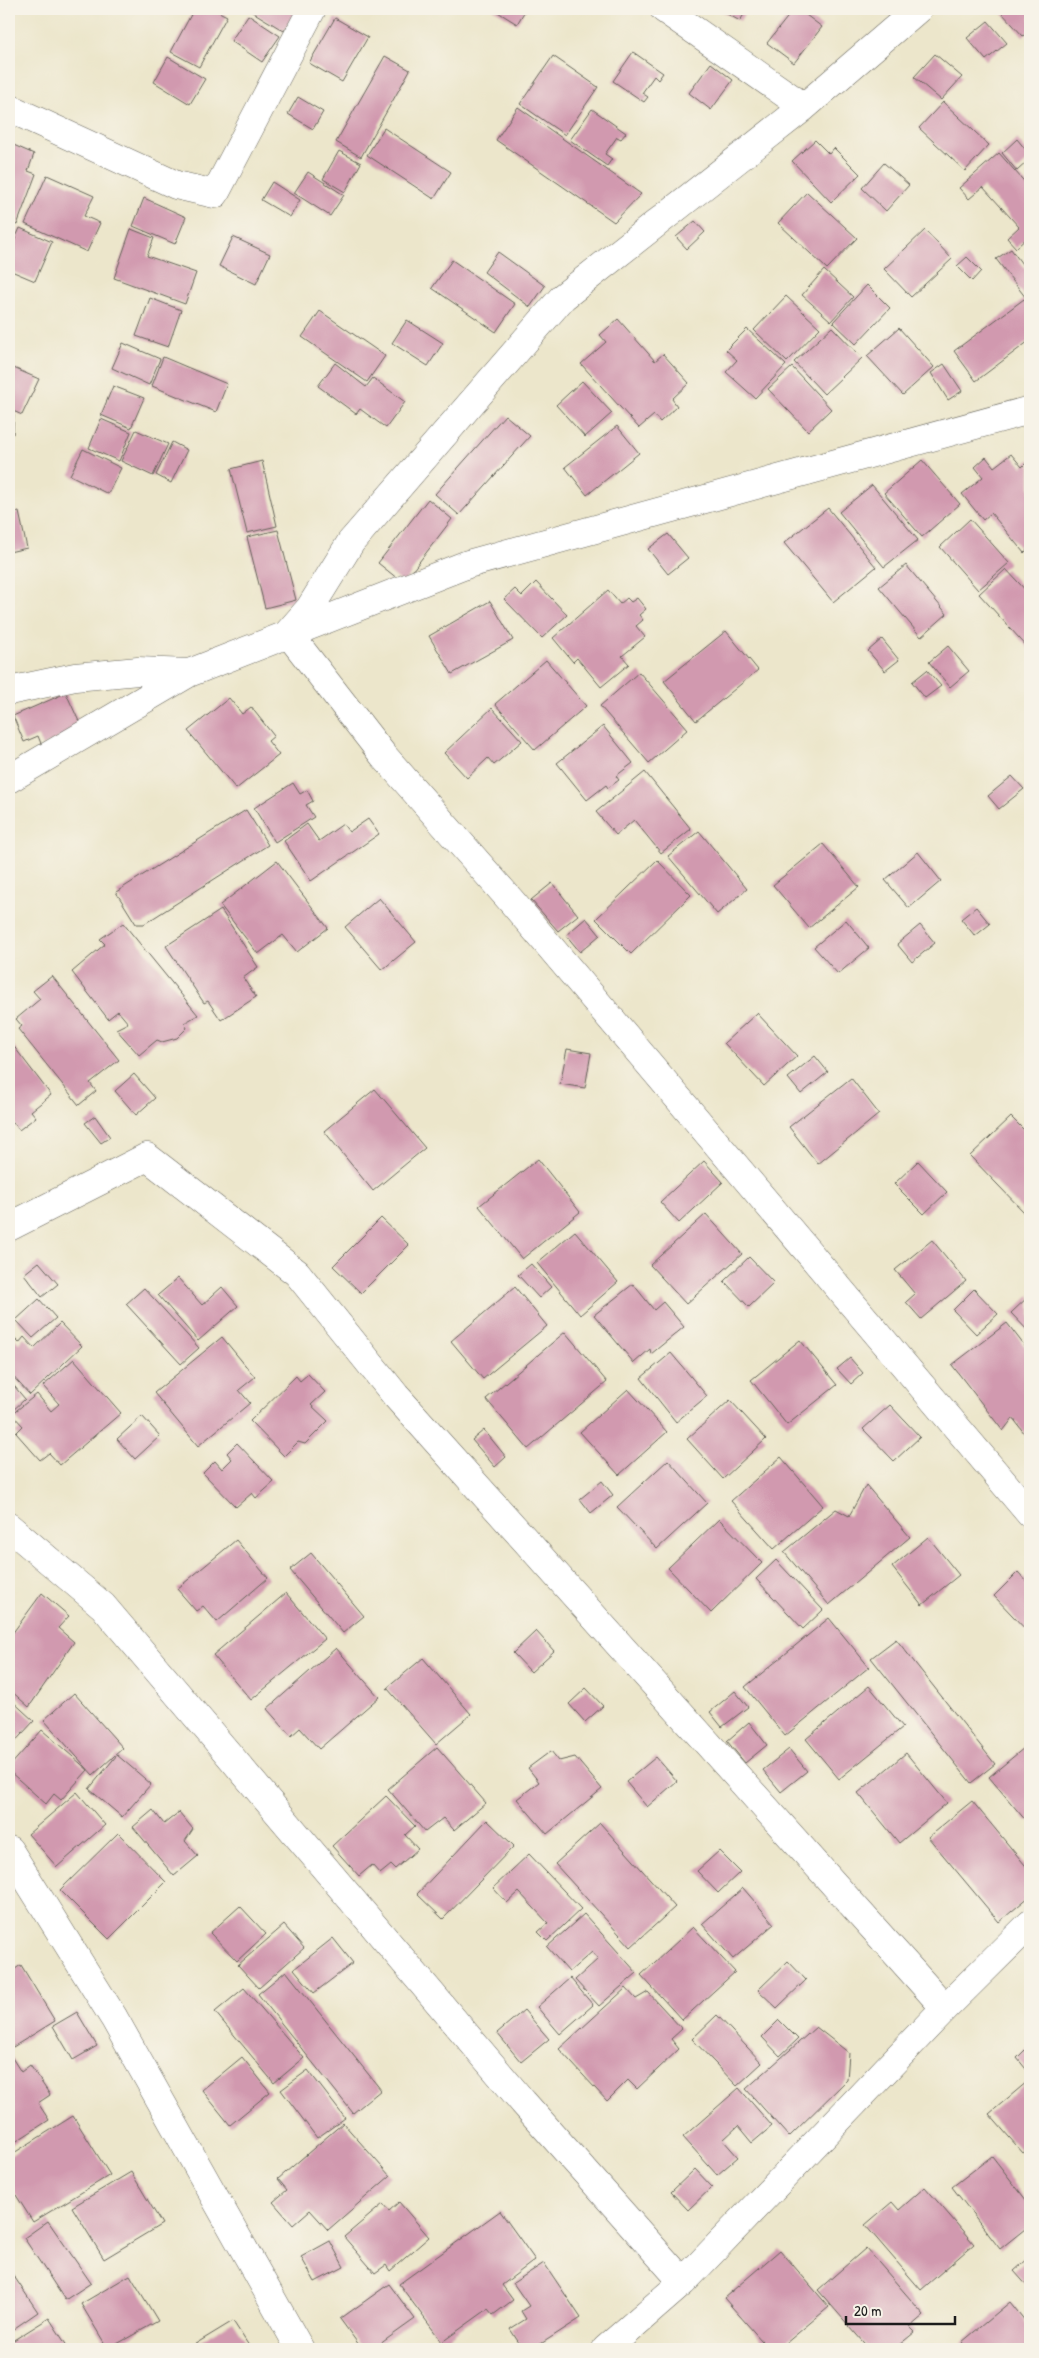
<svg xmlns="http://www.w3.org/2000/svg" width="1039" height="2358" font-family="'Patrick Hand',sans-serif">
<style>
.building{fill:#d199af}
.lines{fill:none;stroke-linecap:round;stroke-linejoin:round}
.minor-casing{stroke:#656359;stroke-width:29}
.minor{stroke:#fff;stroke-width:28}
</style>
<rect width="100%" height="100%" fill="#f7f3e8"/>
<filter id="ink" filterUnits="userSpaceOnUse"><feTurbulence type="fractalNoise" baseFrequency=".02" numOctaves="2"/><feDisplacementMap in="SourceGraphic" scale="10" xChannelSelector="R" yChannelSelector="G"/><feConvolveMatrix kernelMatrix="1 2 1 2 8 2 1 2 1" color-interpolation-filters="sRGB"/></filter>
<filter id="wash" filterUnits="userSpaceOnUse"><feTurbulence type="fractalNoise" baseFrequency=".0096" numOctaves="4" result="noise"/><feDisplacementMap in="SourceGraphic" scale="20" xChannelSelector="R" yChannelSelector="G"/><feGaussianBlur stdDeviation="1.12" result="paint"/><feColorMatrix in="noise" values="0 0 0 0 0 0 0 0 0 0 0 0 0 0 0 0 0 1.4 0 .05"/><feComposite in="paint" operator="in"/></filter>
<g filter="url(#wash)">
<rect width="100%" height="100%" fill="#ece6cb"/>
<g id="blocks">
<path class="building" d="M194,9H213L227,16L199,67L171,52Z
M252,9H298L284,31L251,11Z
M493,9H526L517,24Z
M718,9H747L740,21Z
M794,9H798L822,27L794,63L767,43Z
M1005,9H1030V30L1023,36L1001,12Z
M248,15L280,36L262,62L231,41Z
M335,18L368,37L342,82L309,63Z
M988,21L1007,43L986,60L967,38Z
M633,52L663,73L658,80L654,76L642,93L648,97L644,102L613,81Z
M935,54L962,77L941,100L914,77Z
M385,56L410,70L361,157L336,142Z
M553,56L598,87L565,135L520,104Z
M168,57L205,79L190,104L154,82Z
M711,63L733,80L711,110L689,93Z
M298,97L323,112L313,129L288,114Z
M943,102L989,145L965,171L919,128Z
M518,107L641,194L614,222L496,140Z
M592,109L626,133L621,139L617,137L605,154L612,159L607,166L570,140Z
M384,128L451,172L434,199L367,155Z
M1017,139L1030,155V159L1017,171L1002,153Z
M815,140L829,154L834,148L860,174L831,202L792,161Z
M9,143L34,154L28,171L36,174L17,225L9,222Z
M339,151L361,163L345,192L323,179Z
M999,153L1030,188V235L1016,248L1007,238L1019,227L983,187L969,199L959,188Z
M884,163L909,185L886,211L862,188Z
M308,172L344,195L330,216L294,193Z
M47,175L94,196L84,216L100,223L87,252L25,224Z
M272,182L300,200L290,217L261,200Z
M807,192L857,238L827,269L778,223Z
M144,198L186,217L175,244L133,226Z
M695,221L705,232L687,249L676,237Z
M20,228L52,242L35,281L9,270V253Z
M131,229L154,238L147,256L196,273L185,304L114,278Z
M925,230L952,259L911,297L884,269Z
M233,237L270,254L256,284L219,266Z
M1011,249L1030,275V294L1026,298L996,259Z
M498,252L545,286L530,307L484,272Z
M967,257L981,271L972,281L957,266Z
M452,260L515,304L496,332L432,288Z
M824,270L853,297L831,321L802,295Z
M867,285L890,308L856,344L833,322Z
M786,296L820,328L787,362L754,330Z
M150,298L181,310L168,347L136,336Z
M1024,299L1030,307V342L1029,341L976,381L954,351Z
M320,311L385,356L367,382L302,337Z
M618,319L655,361L663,354L689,383L672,399L677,406L660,422L654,415L639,428L581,364L606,342L600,335Z
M407,320L443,343L428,366L392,343Z
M832,327L862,358L824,394L794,362Z
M899,328L934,367L903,395L867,356Z
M747,329L786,365L755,398L726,372L737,360L726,350Z
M123,343L160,359L149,385L112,368Z
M163,357L227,384L216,412L152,386Z
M335,363L366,387L373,378L405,402L386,428L360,409L356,414L318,386Z
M944,364L962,391L948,400L931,373Z
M9,366L39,379L22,415L9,409Z
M792,367L831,409L808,431L768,389Z
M582,381L612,413L585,437L556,405Z
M113,386L144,398L131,428L101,415Z
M9,413L14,414L13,434L9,433Z
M505,415L530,436L459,515L435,494Z
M101,419L131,432L119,461L89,448Z
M617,426L639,453L587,495L565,467Z
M136,430L168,444L153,476L121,461Z
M172,442L187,450L171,483L156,475Z
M83,449L121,468L108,494L70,475Z
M1011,454L1022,467L1030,459V547L1024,553L991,513L983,520L962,494L983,477L975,467L986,457L994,467Z
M922,460L960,504L922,537L884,493Z
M262,461L277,526L247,533L231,469Z
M872,485L918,540L884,567L839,512Z
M428,499L452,519L403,583L378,563Z
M828,508L876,567L833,602L784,543Z
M19,512L27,548L9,552V514Z
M970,519L1009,563L978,590L940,547Z
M278,530L296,600L265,608L247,537Z
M668,534L688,558L668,574L648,549Z
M906,565L947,614L921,637L879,587Z
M1006,569L1030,595V650L979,594Z
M536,582L567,615L542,638L504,599L515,589L522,596Z
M608,590L620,604L627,598L631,602L637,598L646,609L639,615L643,620L636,626L645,637L622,656L629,664L601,687L577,658L573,662L553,638Z
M490,601L513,640L452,674L429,636Z
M726,631L758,670L696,721L664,681Z
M882,639L899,660L885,671L868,651Z
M948,646L969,671L950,687L929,662Z
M546,660L586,706L535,750L495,704Z
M927,670L941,686L925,698L912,682Z
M639,672L688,729L649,763L600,706Z
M66,693L82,728L42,746L38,736L24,742L13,716Z
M229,698L242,714L251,707L274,736L268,741L279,755L236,789L188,731Z
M492,708L522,741L494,765L488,758L467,778L444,753Z
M603,726L633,763L616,776L619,780L608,788L606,785L587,800L557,763Z
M645,772L691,829L661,853L634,820L616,835L596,812Z
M1012,776L1024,789L999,809L988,796Z
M293,783L300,794L307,790L313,801L306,805L314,817L275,842L254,808Z
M246,810L268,845L144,924H136L116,892Z
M368,819L379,834L311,881L284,841L307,824L319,841L343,824L349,832Z
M699,831L747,889L717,914L668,856Z
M823,844L859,887L809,928L773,885Z
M918,852L941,881L909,908L885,880Z
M657,860L691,895L631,954L596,919Z
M277,861L328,928L297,952L283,935L258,954L220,905Z
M552,883L578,915L558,931L531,900Z
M379,898L416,942L382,970L345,927Z
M976,907L990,924L975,936L961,919Z
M221,910L258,967L243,978L256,997L221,1020L208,1001L204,1003L166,946Z
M586,918L600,935L580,952L566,935Z
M846,920L869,948L838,974L814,947Z
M123,923L198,1015L184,1023L187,1028L177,1038L162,1042L157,1040L139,1055L116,1029L128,1023L118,1011L108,1019L72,972L105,944L100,939Z
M920,925L935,943L912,962L897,944Z
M52,976L119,1060L90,1083L96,1091L79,1105L18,1029L22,1026L16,1019L40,999L33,991Z
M757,1013L797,1056L764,1086L724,1043Z
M9,1040L51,1095L31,1111L36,1117L19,1130L14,1123L9,1127Z
M567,1049L591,1053L585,1088L560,1084Z
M815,1056L828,1072L801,1094L788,1078Z
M134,1074L155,1098L136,1115L115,1091Z
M851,1078L879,1114L818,1164L789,1127Z
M375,1089L425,1148L373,1191L324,1131Z
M95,1116L110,1137L101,1143L85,1123Z
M1011,1117L1030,1136V1206L1024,1212L970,1156Z
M538,1159L580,1212L522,1259L479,1206Z
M704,1161L723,1182L679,1223L660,1202Z
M918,1161L947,1192L924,1214L894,1184Z
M706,1214L742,1254L686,1304L650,1265Z
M381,1218L409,1245L361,1293L333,1266Z
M575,1231L618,1282L580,1315L537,1263Z
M932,1240L966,1281L921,1319L906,1302L915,1294L895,1270Z
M749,1257L774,1283L749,1307L724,1281Z
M39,1262L58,1284L42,1297L24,1274Z
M531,1264L551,1287L539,1298L518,1275Z
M178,1278L202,1305L222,1287L238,1306L198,1341L158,1295Z
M633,1284L654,1310L663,1302L684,1327L651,1354L650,1349L634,1363L594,1315Z
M515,1287L547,1326L483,1379L451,1341Z
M144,1288L199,1348L181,1364L126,1304Z
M974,1289L998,1314L976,1334L953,1310Z
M1030,1295V1333L1011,1313Z
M39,1299L56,1318L33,1338L16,1320Z
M60,1323L82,1346L30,1395L9,1372V1333L19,1343L24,1337L34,1348Z
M1007,1323L1030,1353V1441L1013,1418L1003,1431L952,1365Z
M565,1332L607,1382L528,1449L486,1399Z
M222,1337L255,1377L239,1390L250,1403L198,1446L154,1393Z
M800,1340L837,1385L787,1425L751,1380Z
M671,1353L707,1396L676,1422L641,1378Z
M850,1358L863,1373L851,1384L837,1369Z
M74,1359L121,1413L60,1465L49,1453L40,1460L16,1433L23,1426L12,1414L37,1394L51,1411L59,1404L43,1386Z
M308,1374L325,1392L311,1405L328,1421L305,1444L298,1442L284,1456L250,1421L296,1376L300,1381Z
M9,1380L25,1399L9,1414Z
M628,1389L667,1432L619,1475L580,1432Z
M730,1400L766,1439L723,1479L687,1439Z
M890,1405L920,1437L894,1461L863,1429Z
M142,1416L160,1436L135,1459L117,1439Z
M484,1430L506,1457L495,1467L472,1440Z
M237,1443L274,1482L256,1498L252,1493L236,1507L203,1473L215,1461L222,1469L232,1459L227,1453Z
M781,1457L823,1506L774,1549L731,1501Z
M668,1460L707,1503L657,1549L617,1507Z
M602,1481L613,1495L591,1513L580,1499Z
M866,1485L910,1537L829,1605L784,1552L836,1509L849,1516Z
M719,1519L762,1563L711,1613L668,1568Z
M928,1537L959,1575L922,1605L892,1567Z
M236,1540L268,1578L217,1622L203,1606L196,1611L177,1589Z
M311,1553L364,1616L343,1633L290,1570Z
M776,1560L823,1610L803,1629L756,1579Z
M1018,1572L1030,1585V1634L994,1596Z
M42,1593L69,1616L58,1628L74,1642L29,1707L9,1689V1638Z
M286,1593L325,1639L251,1700L213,1655Z
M829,1618L869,1667L785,1736L745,1687Z
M536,1631L554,1651L531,1672L513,1653Z
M896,1639L995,1764L971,1783L871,1658Z
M336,1648L379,1697L319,1749L300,1728L291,1736L267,1709Z
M423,1658L471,1714L436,1744L387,1688Z
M869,1686L903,1727L839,1779L806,1739Z
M586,1688L603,1706L585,1722L569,1704Z
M735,1691L748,1707L722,1727L710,1712Z
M74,1693L123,1748L93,1775L44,1720Z
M9,1698L34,1721L9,1748Z
M749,1722L767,1745L745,1763L727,1741Z
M42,1730L88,1770L61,1800L54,1794L46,1804L9,1771V1767Z
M1030,1743V1819L1027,1822L989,1777Z
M437,1747L486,1803L454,1830L443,1818L425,1832L388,1789Z
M789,1749L807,1771L781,1792L763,1770Z
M551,1751L559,1761L575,1757L602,1789L547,1834L517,1799L539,1782L528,1768Z
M906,1753L947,1803L899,1843L858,1793Z
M117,1755L151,1784L122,1817L89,1789Z
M656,1757L677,1781L647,1807L626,1782Z
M77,1792L105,1825L57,1867L28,1834Z
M386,1796L415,1826L405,1835L418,1849L395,1869L391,1865L380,1874L372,1865L359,1876L332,1846Z
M972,1801L1030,1871V1896L999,1922L928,1837Z
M153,1810L164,1824L179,1812L193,1829L185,1841L198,1856L174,1876L133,1827Z
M487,1820L514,1846L443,1919L417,1894Z
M600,1823L675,1907L631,1947L555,1864Z
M118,1833L166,1882L109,1939L60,1890Z
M719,1851L740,1872L718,1893L697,1871Z
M529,1854L581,1909L547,1941L538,1932L548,1923L519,1892L507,1903L493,1888Z
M743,1888L774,1924L733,1959L702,1924Z
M240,1906L266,1934L237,1961L210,1933Z
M584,1914L637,1973L599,2006L575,1980L598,1959L592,1952L569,1972L547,1947Z
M284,1925L304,1948L259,1988L238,1965Z
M693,1927L735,1972L682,2020L641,1975Z
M333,1938L353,1963L314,1993L294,1969Z
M788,1961L806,1980L777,2008L758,1990Z
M21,1965L55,2021L13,2047L9,2040V1973Z
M286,1971L381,2090L353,2113L258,1994Z
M570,1978L593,2005L560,2034L537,2007Z
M244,1988L304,2058L274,2083L215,2012Z
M626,1988L636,1999L648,1992L682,2029L671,2039L679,2049L637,2089L628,2080L607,2101L559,2049Z
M524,2010L549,2039L521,2062L497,2033Z
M77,2012L97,2046L73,2060L53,2026Z
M717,2015L762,2063L737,2086L692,2039Z
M779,2020L798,2039L780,2056L762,2037Z
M816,2027L849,2053L847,2080L789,2137L746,2089Z
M1030,2045V2074L1017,2058Z
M9,2053L21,2072L30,2065L50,2095L38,2103L49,2120L9,2146Z
M242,2057L270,2092L230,2125L202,2090Z
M308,2070L345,2118L317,2138L281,2090Z
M1028,2081L1030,2083V2148L1023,2153L989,2114Z
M739,2088L772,2126L752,2143L738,2126L723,2140L738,2157L717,2175L683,2137Z
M73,2116L110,2175L33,2222L9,2184V2156Z
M343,2123L390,2176L328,2230L310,2210L293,2225L273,2202L287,2190L278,2179Z
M992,2156L1030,2205V2225L1000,2249L952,2187Z
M695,2169L712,2187L688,2210L671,2192Z
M131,2172L162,2224L104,2259L72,2207Z
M925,2187L974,2244L921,2290L865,2225L892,2202L899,2210Z
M399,2202L429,2237L390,2271L386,2265L375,2273L344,2237L383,2204L389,2211Z
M500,2211L535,2260L502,2285L513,2300L493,2315L488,2309L442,2342L399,2284Z
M48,2221L91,2283L65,2300L24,2238Z
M330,2241L344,2267L315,2282L301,2257Z
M866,2248L924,2315L910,2327L915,2332L894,2349H869L818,2290Z
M780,2250L829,2307L779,2349H769L724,2298Z
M1030,2257V2289L1014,2271Z
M544,2263L581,2318L533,2349H523L510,2329L526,2319L521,2311L529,2306L513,2283Z
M9,2269L38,2312L9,2332Z
M130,2275L158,2321L108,2349L81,2304Z
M389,2284L415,2319L373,2349H362L340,2319Z
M1010,2302L1030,2327V2349H968L962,2342Z
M49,2318L69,2349H9V2343Z
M233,2321L251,2349H187Z"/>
</g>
</g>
<g filter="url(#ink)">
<use href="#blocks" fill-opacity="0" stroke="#656359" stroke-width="1"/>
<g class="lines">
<defs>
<path id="minor" d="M664,9L804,107
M918,9L804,107L563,297L351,542L310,608L288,633L383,755L513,903L1030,1514
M9,108L176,185L215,194L312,9
M9,691L75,677L138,671L189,673L468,564L1030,410
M9,779L189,673
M9,1227L147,1157L297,1273L396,1396L945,2008
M9,1527L103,1606L523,2102L683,2282
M9,1850L114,2018L300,2349
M606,2349L683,2282L945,2008L1030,1924"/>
</defs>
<use href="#minor" class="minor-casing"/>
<use href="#minor" class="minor"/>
</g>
</g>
<rect width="1039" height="2358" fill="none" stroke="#f7f3e8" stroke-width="30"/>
<path d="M846 2316v8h109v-8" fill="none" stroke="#1c1c1c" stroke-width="2.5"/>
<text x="854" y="2316" font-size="15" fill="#1c1c1c" stroke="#f7f3e8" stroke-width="4" paint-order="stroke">20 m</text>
</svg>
